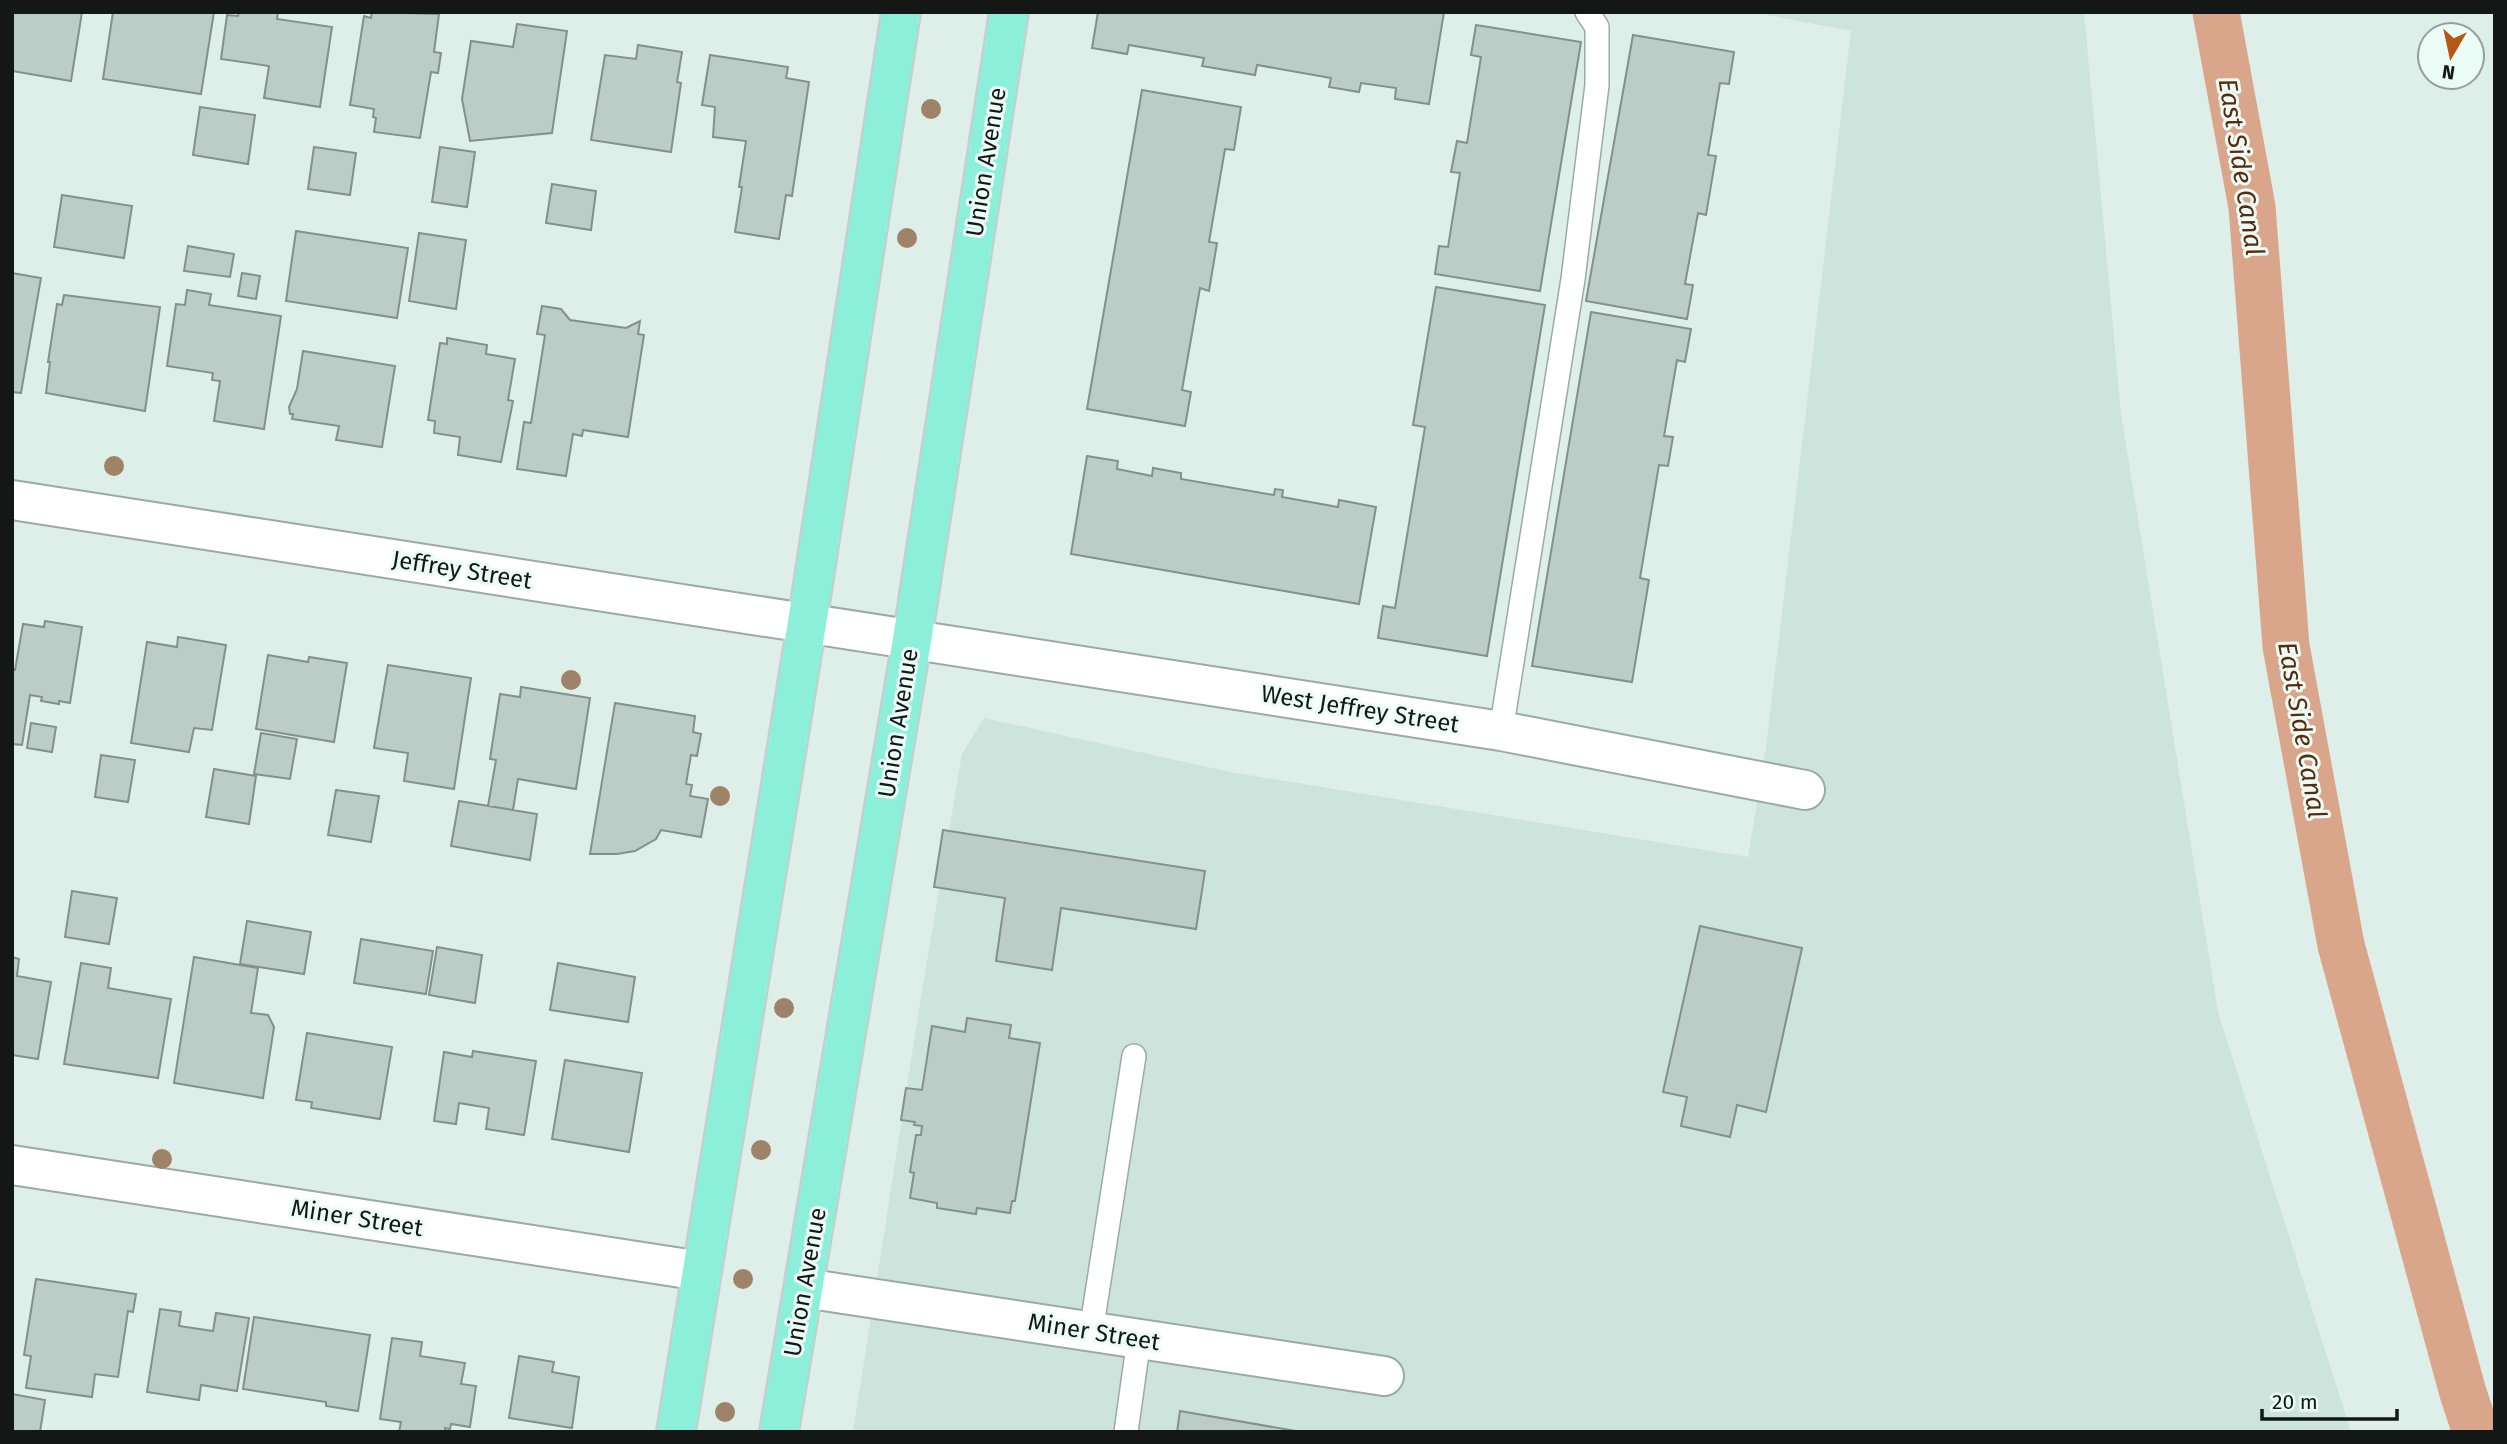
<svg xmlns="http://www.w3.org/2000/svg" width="2507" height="1444" font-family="'Fira Sans',sans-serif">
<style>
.built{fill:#cce4dc}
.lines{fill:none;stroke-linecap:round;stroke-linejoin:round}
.canal{stroke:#daa68b;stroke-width:47}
.building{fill:#bcccc7;stroke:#83918c;stroke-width:2}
.service-casing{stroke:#9baaa5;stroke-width:26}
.minor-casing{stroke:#9baaa5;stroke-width:42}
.primary-casing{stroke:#cbcccc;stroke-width:42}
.service{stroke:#fff;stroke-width:23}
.minor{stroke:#fff;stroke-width:38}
.primary{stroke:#8cefd9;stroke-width:38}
.tree{fill:#9e8368}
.labels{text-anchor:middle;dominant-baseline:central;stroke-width:6;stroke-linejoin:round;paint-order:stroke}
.street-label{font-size:24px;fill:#131816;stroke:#ebfbf6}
.water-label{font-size:26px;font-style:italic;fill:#5a2a0c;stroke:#ebfbf6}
</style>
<rect width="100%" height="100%" fill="#deeee8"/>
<path class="built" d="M1752,12H2084L2121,414L2218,1012L2351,1432H853L921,997L962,754L984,718L1230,772L1748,857L1766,748L1851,31Z"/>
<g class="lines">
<path class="canal" d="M2216,12L2252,207L2286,646L2341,945L2463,1393L2476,1432"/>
</g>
<path class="building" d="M12,12H82L71,81L12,71Z
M113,12H214L201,94L103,79Z
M239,12H278L277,19L332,27L320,107L264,98L269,66L221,59L227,15L238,16Z
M372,12L439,14L434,52L441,53L438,73L431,72L420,138L374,132L376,118L373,117L374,109L350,105L364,16L371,18Z
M1098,12H1444L1429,104L1395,99L1396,88L1361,83L1359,92L1329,87L1331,78L1257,65L1255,75L1202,66L1204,58L1129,45L1127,54L1092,48Z
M517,24L567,31L552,133L470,141L462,99L471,41L513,47Z
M1476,25L1581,42L1540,291L1435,274L1439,246L1448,247L1460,173L1451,172L1457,141L1467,143L1481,57L1471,55Z
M1633,35L1734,52L1729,84L1720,83L1708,155L1716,156L1706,215L1698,213L1685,284L1693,285L1687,319L1586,301Z
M638,45L682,52L677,82L681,83L671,152L591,140L605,55L636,59Z
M710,55L788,67L786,78L809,82L792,196L786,195L779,239L735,232L742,187H739L746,141L713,137L715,107L702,105Z
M1142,90L1241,107L1234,150L1225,149L1209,242L1217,243L1209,291L1200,288L1182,390L1191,392L1185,426L1087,409Z
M200,107L255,115L248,164L193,155Z
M314,147L356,153L350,195L308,189Z
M440,147L475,152L467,207L432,202Z
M552,184L596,191L591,230L546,223Z
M62,195L132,206L124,258L54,247Z
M296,231L408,248L397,318L286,301Z
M419,233L466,240L456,309L409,301Z
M188,246L234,254L230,277L184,271Z
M12,273L41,278L21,393L12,392Z
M242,273L260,276L256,299L238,296Z
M1436,287L1545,305L1487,656L1378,638L1383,606L1395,608L1425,427L1413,425Z
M187,290L211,294L209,305L281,316L264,429L214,421L220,381L212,380L213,373L167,366L176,304L185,305Z
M64,295L160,307L145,411L46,393L50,362H48L57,304L62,305Z
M542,306L561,309L570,320L626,328L640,321L638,334L644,335L628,437L583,430L582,436L573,434L566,476L517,469L524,422L531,423L545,335L537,334Z
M1591,312L1691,329L1685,362L1677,360L1664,436L1673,437L1668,466L1659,465L1640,578L1649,580L1632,682L1532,666Z
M447,338L487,345L486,354L515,359L508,400L513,401L501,462L458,455L460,437L434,433L435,421L428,420L440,343L447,344Z
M303,351L395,366L382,447L336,440L339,426L292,419L293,414H290L289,407L297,389Z
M1087,456L1118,461L1117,469L1152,476L1153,468L1181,473V479L1274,495L1275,489L1283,490L1282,497L1338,507L1339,500L1376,507L1359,604L1071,554Z
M45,621L82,627L70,703L59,701V704L41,701L42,697L30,695L22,745L12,744V669L15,670L23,624L44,627Z
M178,637L226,645L212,730L194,728L189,752L131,743L147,642L177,647Z
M268,655L308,662L309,657L347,663L334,742L256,729Z
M388,665L471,678L454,789L404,781L408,753L374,748Z
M521,687L590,698L576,789L518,779L513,810L488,806L496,760L490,759L500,694L520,697Z
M615,703L695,716L693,732L701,734L697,756L691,755L686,784L692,785L690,796L708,799L701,837L661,830L656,839L635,851L617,854H590Z
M31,723L56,727L52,752L27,748Z
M261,733L297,739L290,779L254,774Z
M101,755L135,760L128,802L95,797Z
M214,769L256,776L249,824L206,817Z
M336,790L379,796L371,842L328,835Z
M459,801L537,814L530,860L451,846Z
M943,830L1205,871L1196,929L1061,908L1052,970L996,961L1005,898L934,887Z
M72,891L117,898L109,944L65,937Z
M247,921L311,932L304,974L240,964Z
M1700,926L1802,948L1766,1112L1737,1105L1730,1137L1681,1126L1687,1097L1663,1092Z
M361,939L433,951L426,994L354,983Z
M437,947L482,955L475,1003L429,995Z
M12,957L19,959L17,976L51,982L38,1059L12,1055Z
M194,957L258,968L251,1013L268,1015L274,1027L263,1098L174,1083Z
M81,963L111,968L108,988L171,999L158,1078L64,1064Z
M558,963L635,977L628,1022L550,1010Z
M967,1018L1011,1025L1009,1038L1040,1043L1015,1201H1012L1010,1213L977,1208L976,1214L937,1208V1203L910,1198L914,1173L910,1172L916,1135H921L922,1126L914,1125L915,1122L901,1120L906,1088L922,1090L932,1026L965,1032Z
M307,1033L392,1047L380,1119L311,1108L312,1102L296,1100Z
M473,1051L536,1061L524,1135L486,1129L489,1108L459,1103L456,1124L434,1121L444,1052L472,1057Z
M565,1060L642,1073L629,1152L552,1139Z
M36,1279L136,1294L133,1312L128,1311L118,1377L95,1374L92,1397L26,1388L31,1356L24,1355Z
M160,1309L181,1312L179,1326L213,1331L216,1313L249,1318L237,1391L201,1385L199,1400L147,1392Z
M254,1317L370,1335L358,1411L326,1406V1402L243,1389Z
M392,1338L422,1342L420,1356L465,1363L461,1384L476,1386L470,1427L451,1424L450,1429L445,1428V1432H399L401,1422L380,1419Z
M519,1356L554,1362L552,1372L579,1377L572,1428L509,1418Z
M12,1394L45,1400L40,1432H12Z
M1180,1411L1296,1431L1177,1432Z"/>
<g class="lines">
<defs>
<path id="service" d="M1501,731L1573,279L1597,85V27L1587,12
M1091,1332L1134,1056
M1126,1432L1139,1339"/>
<path id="minor" d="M12,500L1501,731L1805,790
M12,1165L701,1271
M804,1288L1384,1376"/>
<path id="primary" d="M676,1432L807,623L901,12
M779,1432L912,640L1009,12"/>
</defs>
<use href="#service" class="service-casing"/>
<use href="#minor" class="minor-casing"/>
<use href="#primary" class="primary-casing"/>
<use href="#service" class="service"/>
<use href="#minor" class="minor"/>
<use href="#primary" class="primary"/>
</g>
<g class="tree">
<circle cx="931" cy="109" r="10"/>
<circle cx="907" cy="238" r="10"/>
<circle cx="114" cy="466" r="10"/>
<circle cx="571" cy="680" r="10"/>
<circle cx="720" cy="796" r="10"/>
<circle cx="784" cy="1008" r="10"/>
<circle cx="761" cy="1150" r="10"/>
<circle cx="162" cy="1159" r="10"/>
<circle cx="743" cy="1279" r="10"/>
<circle cx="725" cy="1412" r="10"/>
</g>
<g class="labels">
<g class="street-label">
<text transform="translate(986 162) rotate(-81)">Union Avenue</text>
<text transform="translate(462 570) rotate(9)">Jeffrey Street</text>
<text transform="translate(1360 709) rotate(9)">West Jeffrey Street</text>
<text transform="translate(898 723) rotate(-81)">Union Avenue</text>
<text transform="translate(357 1218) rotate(9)">Miner Street</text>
<text transform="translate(805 1282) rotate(-80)">Union Avenue</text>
<text transform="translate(1094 1332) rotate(9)">Miner Street</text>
</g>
<g class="water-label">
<text transform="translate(2241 167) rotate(81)">East Side Canal</text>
<text transform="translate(2302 730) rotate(80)">East Side Canal</text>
</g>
</g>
<rect width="2507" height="1444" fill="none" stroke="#131816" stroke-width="28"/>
<g transform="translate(2451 56) rotate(189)"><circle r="33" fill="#ebfbf6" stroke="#95a09c" stroke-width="2"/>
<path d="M0-5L12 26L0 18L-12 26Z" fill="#b75716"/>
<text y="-10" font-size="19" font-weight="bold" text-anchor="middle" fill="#131816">N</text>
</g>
<path d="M2262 1409v10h135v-10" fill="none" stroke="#131816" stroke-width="3.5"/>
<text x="2272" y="1409" font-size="21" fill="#131816" stroke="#ebfbf6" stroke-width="5" paint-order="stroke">20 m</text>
</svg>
